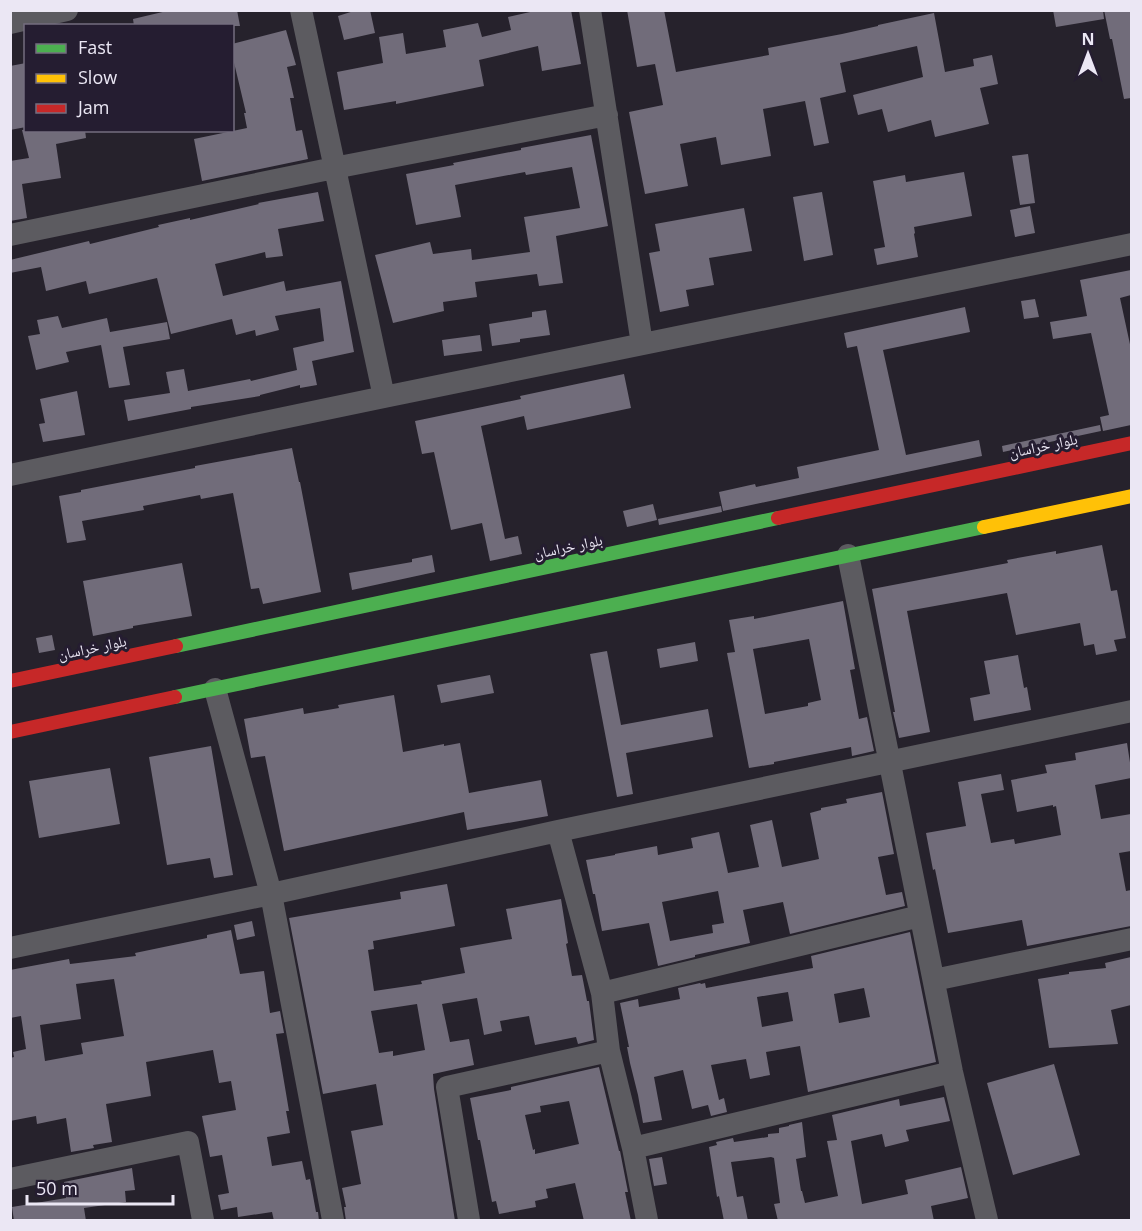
<svg xmlns="http://www.w3.org/2000/svg" width="1142" height="1231" font-family="'Open Sans','Noto Naskh Arabic',sans-serif">
<style>
.building{fill:#716c7a;fill-rule:evenodd}
.lines{fill:none;stroke-linecap:round;stroke-linejoin:round}
.street{stroke:#5c5b60;stroke-width:22}
.fast{stroke:#4caf50;stroke-width:14}
.slow{stroke:#ffc107;stroke-width:14}
.jam{stroke:#c62828;stroke-width:14}
.labels{text-anchor:middle;dominant-baseline:central;stroke-width:6;stroke-linejoin:round;paint-order:stroke}
.street-label{font-size:15px;fill:#ebe7f4;stroke:#251d31}
</style>
<rect width="100%" height="100%" fill="#26222c"/>
<path class="building" d="M171,10H237L240,26H134L133,19Z
M357,10H370L375,33L344,40L338,16Z
M539,10H571L581,64L542,71L538,46L479,60L484,86L396,104V101L344,110L337,72L383,63L379,37L403,33L406,54L446,47L443,30L478,23L482,37L511,30L508,17Z
M627,10H664L676,72L769,55L768,48L842,34L878,26V25L934,13L945,72L974,66L973,59L992,55L998,84L980,88L989,124L935,137L931,120L888,132L882,109L858,115L853,95L923,77L917,46L840,63L846,92L820,98L829,143L814,146L805,101L763,109L771,156L721,165L716,137L680,144L688,186L645,194L629,112L663,105L655,64L637,67Z
M1053,10H1103L1104,19L1056,27Z
M1104,10H1131V98L1124,99L1112,39H1110Z
M286,30L296,65L287,67L294,98H290L296,131L302,130L308,159L202,181L194,139L247,128L244,113H246L232,54V44Z
M26,63V127L10,130V66Z
M22,130H85L86,138L56,144L61,178L22,184L27,218L10,221V161L29,158Z
M591,135L608,226L556,236L563,283L539,286L537,274L475,282L477,297L443,302L444,311L393,323L375,255L430,242L433,254L471,249L472,260L530,252L524,217L580,208L572,167L526,175L525,172L455,185L461,217L416,225L406,174L454,165L453,163L521,150V148Z
M1028,154L1035,203L1020,205L1012,156Z
M964,172L972,216L914,227L915,233L914,234L918,257L877,265L874,249L885,247L873,181L905,175L906,182Z
M318,192L324,221L278,229L283,256L266,258L265,252L215,264L223,296L284,281L286,291L341,281L354,352L312,361L317,385L300,388V385L260,395V396L191,407V409L128,421L124,400L170,393L166,372L184,369L188,391L250,379L251,381L297,370L293,348L324,341L320,308L275,316L279,330L256,336L255,330L236,335L232,319L171,334L157,278L89,294L86,281L46,291L41,267L10,273V260L89,241L90,244L159,227L158,225L190,218V220L259,204L258,203Z
M822,192L833,255L804,261L793,197Z
M1030,206L1035,233L1015,237L1010,210Z
M744,208L752,251L709,258L714,285L686,290L689,306L660,312L649,253L660,251L655,224Z
M1131,270V295L1120,298L1131,349V425L1103,431L1100,417L1109,415L1091,333L1053,339L1050,322L1087,316L1080,280Z
M1035,299L1039,317L1024,319L1021,301Z
M965,307L970,332L883,350L906,455L979,440L982,456L723,511L719,492L755,484L756,487L799,478L797,467L879,450L857,346L847,348L844,333Z
M546,310L550,335L520,339V342L492,346L489,324L532,317V312Z
M58,316L62,328L107,318L110,332L167,322L170,339L123,347L130,385L109,388L101,345L66,352L69,362L36,370L28,336L40,334L37,320Z
M480,335L482,351L444,356L442,340Z
M624,374L631,408L527,430L524,416L481,426L505,539L518,536L522,554L490,561L482,523L451,530L434,452L422,454L415,421L521,399L520,396Z
M77,391L85,435L43,442L39,424L45,423L40,399Z
M1100,425L1101,431L1003,452L1002,446Z
M292,448L299,482H300L321,592L263,604L259,588L251,589L233,493L201,499L200,495L143,506L144,510L82,521L86,540L67,543L59,496L81,492V490L195,468V466Z
M653,504L657,520L627,527L623,511Z
M721,506L722,512L659,525L658,519Z
M1102,545L1111,591L1117,590L1126,638L1114,640L1117,651L1096,655L1094,644L1084,646L1080,623L1016,635L1007,593L907,611L930,732L899,738L893,712H895L872,589L1008,563L1007,560L1056,551V554Z
M432,555L435,572L352,590L349,573L412,562V559Z
M182,563L192,616L133,626V628L93,636L83,581Z
M843,601L855,669L850,670L859,719L867,717L874,751L852,756L851,747L774,762V764L749,768L727,653L735,652L729,620L754,616V619ZM809,639L821,700L808,703V706L765,714L753,649Z
M52,635L55,650L39,653L36,638Z
M695,642L698,661L660,668L657,649Z
M607,651L621,725L708,709L713,737L626,753L633,794L617,797L590,654Z
M1018,655L1024,688L1027,687L1031,710L974,721L970,698L990,694L984,661Z
M490,675L494,693L441,703L437,685Z
M394,695L403,752L444,744V746L460,743L469,793L541,780L548,816L467,830L464,812L284,851L265,756L251,758L244,719L303,708L304,714L339,708L338,705Z
M1127,743L1131,769V778L1095,785L1101,819L1131,814V851L1119,853L1126,891L1131,890V926L1027,946L1022,920L948,933L935,869L933,870L926,833L966,826L958,782L1001,774L1004,790L981,794L991,843L1014,839L1015,844L1061,835L1056,806L1053,807V805L1017,812L1011,780L1047,773L1045,765L1076,760L1075,753Z
M211,746L233,875L214,878L210,858L167,865L149,757Z
M110,768L120,824L39,838L29,781Z
M882,792L894,854L878,857L886,895L902,892L905,906L790,934L783,902L743,910L750,943L695,955V957L658,966L649,923L602,931L595,894H593L586,860L615,855V854L657,846L658,855L693,848L691,838L719,832L728,873L759,867L750,825L772,820L782,867L819,859L810,813L821,810V808L847,803L846,799ZM718,891L724,923L712,925L713,933L670,941L662,902Z
M447,884L455,926L373,941L374,949L368,950L374,991L422,984L421,981L465,973L460,948L512,939L506,909L561,899L568,943L566,944L572,976L582,975L587,1001H589L594,1040L578,1044L576,1037L535,1045L529,1016L500,1021L502,1031L484,1035L477,998L442,1004L450,1042L469,1039L474,1065L433,1074L434,1089L455,1221H346L344,1207H346L342,1188L361,1184L351,1131L383,1125L376,1084L323,1094L289,918L401,899L400,892ZM417,1004L425,1050L393,1056V1051L379,1053L371,1011Z
M252,921L255,936L237,940L234,925Z
M231,930L240,974L264,971L270,1013L280,1011L284,1033L276,1034L289,1111H286L290,1133L267,1137L272,1166L302,1161L306,1180L310,1179L316,1212H318L319,1221H274L272,1212L238,1217L237,1207L221,1210L218,1195L229,1193L222,1155L210,1157L202,1116L236,1110L231,1081L219,1083L213,1050L146,1062L151,1096L106,1104L112,1142L93,1145L94,1148L71,1152L66,1118L37,1124L36,1116L10,1121V1058L14,1057L13,1052L26,1049L21,1016L10,1018V970L69,959L70,964L136,956L135,953L207,938V935ZM114,979L124,1036L81,1043L83,1054L45,1061L40,1025L81,1019L76,984Z
M910,932L936,1062L808,1092L800,1046L766,1052L770,1075L750,1079L746,1059L711,1065L719,1100L724,1098L727,1112L711,1116L708,1105L692,1109L683,1070L654,1077L662,1120L643,1123L638,1095L630,1063L627,1047H629L620,1003L638,999L639,1007L680,999L678,988L700,983L701,984L705,983L706,988L813,968L811,956ZM864,988L870,1017L839,1023L834,994ZM788,992L793,1021L762,1027L757,997Z
M1131,957V1005L1111,1010L1118,1044L1049,1048L1038,979L1069,974V972L1106,968L1105,963Z
M1054,1064L1080,1155L1013,1175L987,1083Z
M599,1067L619,1151H620L628,1192H625L631,1221H584L575,1183L546,1189L548,1198L535,1201L536,1207L499,1214L496,1201L492,1202L480,1140H478L470,1098L511,1090V1087ZM569,1101L579,1144L535,1154V1149L533,1150L525,1115L541,1112L540,1106Z
M944,1097L950,1121L906,1130L909,1141L885,1147L882,1134L851,1141L862,1204L908,1194L905,1180L961,1167L968,1198L931,1206L934,1221H778L774,1204L780,1203L774,1158L771,1157L731,1162L737,1197L743,1196L748,1221H724L719,1196L717,1197L709,1147L717,1145L716,1142L733,1138L734,1142L768,1137V1134L779,1133V1128L789,1126V1125L802,1122L806,1157L796,1159L801,1191H802L805,1203L838,1196L827,1141L837,1140L832,1115L899,1099L900,1106Z
M662,1157L667,1184L654,1186L649,1159Z
M132,1168L135,1190L125,1191L126,1202L84,1208L86,1221H14L12,1207L66,1198L64,1182Z"/>
<g class="lines">
<path class="street" d="M301,10L384,397
M590,10L642,344
M10,23L67,10
M10,235L334,168L607,115
M10,475L384,397L1132,244
M848,555L952,1072L987,1220
M215,689L271,894L333,1220
M558,831L602,993L609,1051L633,1148L647,1220
M10,948L271,894L558,831L1132,711
M934,980L1132,939
M602,993L920,916
M633,1148L952,1072
M10,1179L188,1142L203,1220
M469,1220L447,1087L609,1051"/>
<path class="fast" d="M176,646L778,518
M175,697L984,527"/>
<path class="slow" d="M984,527L1132,496"/>
<path class="jam" d="M778,518L1132,443
M10,681L176,646
M10,732L175,697"/>
</g>
<g class="labels">
<g class="street-label">
<text transform="translate(1043 445) rotate(-12)">بلوار خراسان</text>
<text transform="translate(568 546) rotate(-12)">بلوار خراسان</text>
<text transform="translate(92 647) rotate(-12)">بلوار خراسان</text>
</g>
</g>
<rect width="1142" height="1231" fill="none" stroke="#ebe7f4" stroke-width="24"/>
<rect x="24" y="24" width="210" height="108" fill="#251d31" stroke="#746e7f" stroke-width="1.5"/>
<rect x="36" y="44" width="30" height="9" fill="#4caf50" stroke="#746e7f" stroke-width="1.5"/>
<text x="78" y="54" font-size="18" fill="#ebe7f4">Fast</text>
<rect x="36" y="74" width="30" height="9" fill="#ffc107" stroke="#746e7f" stroke-width="1.5"/>
<text x="78" y="84" font-size="18" fill="#ebe7f4">Slow</text>
<rect x="36" y="104" width="30" height="9" fill="#c62828" stroke="#746e7f" stroke-width="1.5"/>
<text x="78" y="114" font-size="18" fill="#ebe7f4">Jam</text>
<g transform="translate(1088 54)" stroke="#251d31" stroke-width="4.5" paint-order="stroke">
<path d="M0-4.5L10 22L0 15L-10 22Z" fill="#ebe7f4"/>
<text y="-9" font-size="16" font-weight="bold" text-anchor="middle" fill="#ebe7f4">N</text>
</g>
<path d="M27 1195v9h146v-9" fill="none" stroke="#ebe7f4" stroke-width="3"/>
<text x="36" y="1195" font-size="18" fill="#ebe7f4" stroke="#251d31" stroke-width="4.5" paint-order="stroke">50 m</text>
</svg>
